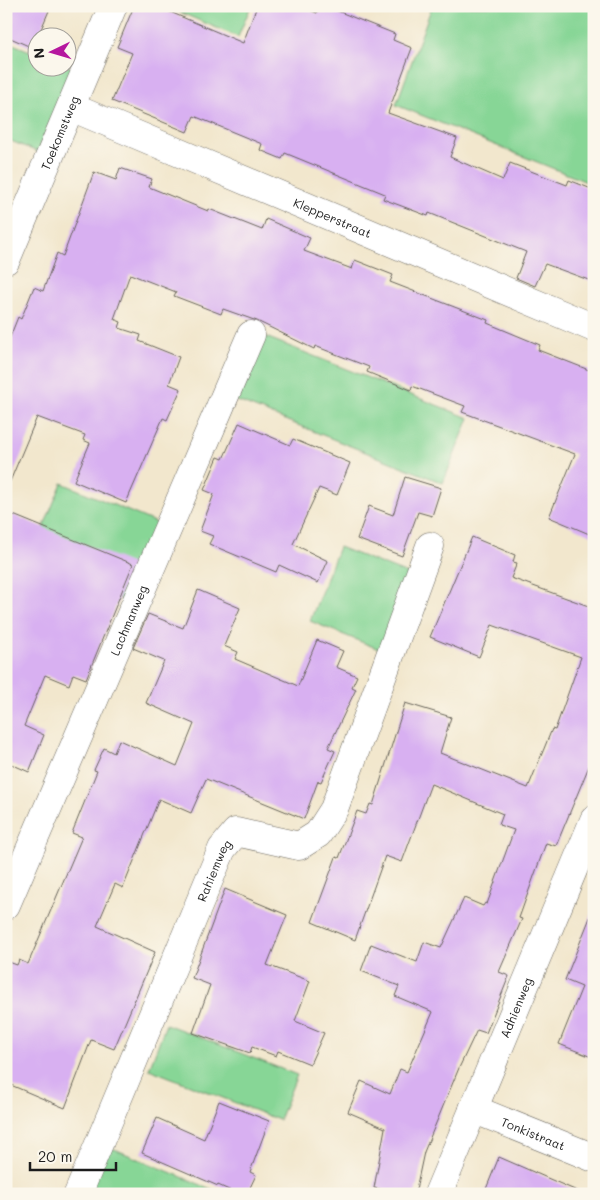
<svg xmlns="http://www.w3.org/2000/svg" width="600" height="1200" font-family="Mali,sans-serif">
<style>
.green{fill:#87d696;stroke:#527959}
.building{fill:#d8b0f1}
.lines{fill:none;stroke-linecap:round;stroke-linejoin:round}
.street-casing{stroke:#67635a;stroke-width:29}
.street{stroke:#fff;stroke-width:28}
.labels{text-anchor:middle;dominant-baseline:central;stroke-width:5;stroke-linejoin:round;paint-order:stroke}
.street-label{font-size:12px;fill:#1c1c1c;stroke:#fbf7ec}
</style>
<rect width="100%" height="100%" fill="#fbf7ec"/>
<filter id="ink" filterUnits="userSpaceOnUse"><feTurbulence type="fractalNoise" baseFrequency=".02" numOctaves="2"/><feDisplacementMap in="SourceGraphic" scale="10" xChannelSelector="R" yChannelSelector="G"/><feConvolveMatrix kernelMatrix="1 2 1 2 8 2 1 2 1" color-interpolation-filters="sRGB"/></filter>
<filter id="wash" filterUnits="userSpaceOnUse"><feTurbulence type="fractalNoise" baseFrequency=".0096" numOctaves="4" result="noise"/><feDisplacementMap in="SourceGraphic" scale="20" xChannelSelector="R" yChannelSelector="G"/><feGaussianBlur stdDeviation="1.12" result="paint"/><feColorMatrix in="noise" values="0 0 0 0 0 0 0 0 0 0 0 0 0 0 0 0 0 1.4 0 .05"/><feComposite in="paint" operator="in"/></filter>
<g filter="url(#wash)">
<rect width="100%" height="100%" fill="#f2e7cd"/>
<path class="green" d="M165,6H251L238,37Z
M432,6H594V185L396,105Z
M6,41L37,54L38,68L68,66L72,68L38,152L6,139Z
M261,335L469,418L443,483L235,400Z
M62,483L159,524L127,602L29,561Z
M339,547L410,575L381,650L310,621Z
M166,1024L297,1075L279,1120L149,1069Z
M107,1146L223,1194H88Z"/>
<g id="blocks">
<path class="building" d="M6,6H51L33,48L6,36Z
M134,6H156L243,43L257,6H299L317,13L319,6H325L395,34L393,40L412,48L388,113L457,138L450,157L503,180L510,163L567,185L569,180L594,190V282L545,264L535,286L516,278L526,252L429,213L428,216L383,199L385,194L285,153L282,159L260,150L262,144L194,116L187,132L112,101L132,53L117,47Z
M120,168L152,179L149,187L208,211L209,209L262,230L266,219L310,238L304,251L352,269L355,260L393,275L390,282L488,320L487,323L540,345L538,350L594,372V536L549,517L575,454L462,412L465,406L412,386L411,390L367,372L369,367L315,346L314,349L257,321L223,309L221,314L174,296L176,292L130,274L114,319L121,322L119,328L141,335L139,341L179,357L169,384L181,389L167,420L163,418L126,503L74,481L90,443L83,440L85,435L37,417L6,491V347L18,317L21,319L34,287L43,291L57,253L63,256L94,172L116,180Z
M239,423L290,445L293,439L350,463L337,495L319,488L293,544L328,561L318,583L279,565L276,572L209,544L213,536L200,531L214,494L204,490L218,457L223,459Z
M405,477L441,488L432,516L418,512L402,556L357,539L369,506L393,515Z
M6,512L133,564L86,679L73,674L69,685L45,675L24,726L44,735L29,772L9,763L6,767Z
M472,537L515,555L513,562L517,563L511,578L594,608V754L556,846L546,843L519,918L522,919L499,972L509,976L486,1033L477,1030L459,1068L424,1152L415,1194H403L374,1188L385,1128L348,1112L361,1081L390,1094L400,1069L407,1072L433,1012L395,996L399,986L361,971L371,944L417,962L424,942L441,948L464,898L483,906L485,903L487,904L514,830L499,825L503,814L431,784L402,862L385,856L355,940L312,922L336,857L339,858L357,811L366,814L370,804L373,805L405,703L451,717L440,753L528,788L552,729L555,730L581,657L492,625L479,657L430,637Z
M198,590L240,608L224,646L238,652L235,659L298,686L317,640L343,651L336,667L357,676L352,687L356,689L328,748L335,751L321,782L318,781L304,819L206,779L191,813L159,799L123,888L115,884L97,926L155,952L114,1049L91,1040L65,1108L6,1083V961L17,965L19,960L28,964L82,837L72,833L97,771L94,770L104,748L114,753L119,740L177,766L194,724L146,703L164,661L133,648L148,614L183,628Z
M225,889L287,915L267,965L310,981L295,1021L324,1033L310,1064L278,1051L276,1056L252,1047L250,1053L193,1033L210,985L192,978Z
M593,910L594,911V1058L559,1044L582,987L565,980Z
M219,1101L269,1121L250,1172L256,1175L247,1194H238L218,1185V1186L142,1153L157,1118L204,1139Z
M499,1157L584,1194H484Z"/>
</g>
</g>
<g filter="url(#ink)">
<use href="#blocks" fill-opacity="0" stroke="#67635a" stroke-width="1"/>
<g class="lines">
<defs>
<g id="street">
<path id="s1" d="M71,107L594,328"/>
<path id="s2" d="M6,260L113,6"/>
<path id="s3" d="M6,905L251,335"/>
<path id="s4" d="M473,1109L594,1158"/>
<path id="s5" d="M78,1194L222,849L236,832L299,846L318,834L334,809L430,546"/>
<path id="s6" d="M438,1194L594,820"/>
</g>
</defs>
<use href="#street" class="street-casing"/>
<use href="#street" class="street"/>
</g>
</g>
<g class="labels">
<g class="street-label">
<text stroke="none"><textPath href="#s2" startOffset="138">Toekomstweg</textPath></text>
<text stroke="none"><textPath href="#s1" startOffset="284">Klepperstraat</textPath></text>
<text stroke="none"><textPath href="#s3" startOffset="310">Lachmanweg</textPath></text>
<text stroke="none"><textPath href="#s5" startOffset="351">Rahiemweg</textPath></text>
<text stroke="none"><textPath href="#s6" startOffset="202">Adhienweg</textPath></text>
<text stroke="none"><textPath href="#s4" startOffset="65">Tonkistraat</textPath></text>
</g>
</g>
<rect width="600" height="1200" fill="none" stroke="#fbf7ec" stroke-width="25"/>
<g transform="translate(52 52) rotate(265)"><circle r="24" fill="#fbf7ec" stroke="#a29f99"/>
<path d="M0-4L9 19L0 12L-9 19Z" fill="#b5179e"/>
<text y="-8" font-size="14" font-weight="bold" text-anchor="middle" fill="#1c1c1c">N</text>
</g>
<path d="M30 1162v8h86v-8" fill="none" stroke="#1c1c1c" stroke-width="2.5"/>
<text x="38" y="1162" font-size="15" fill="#1c1c1c" stroke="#fbf7ec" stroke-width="4" paint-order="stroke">20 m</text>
</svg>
